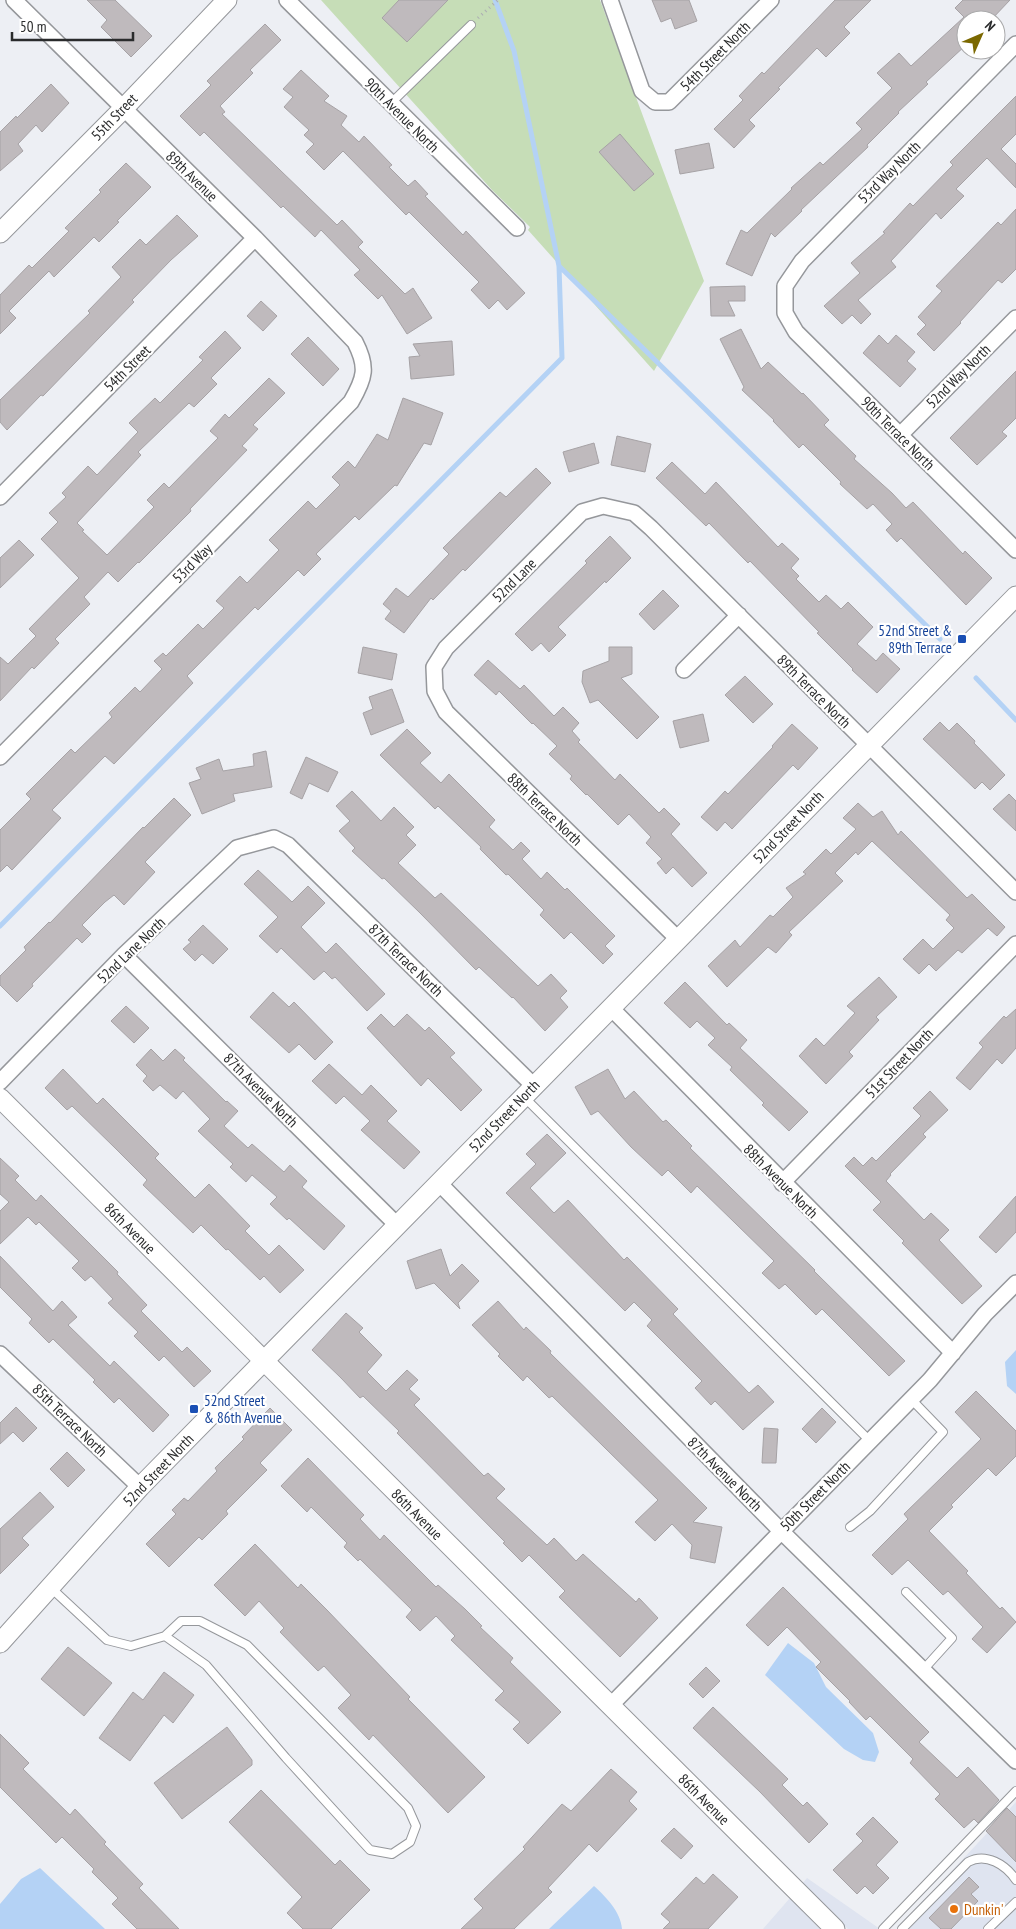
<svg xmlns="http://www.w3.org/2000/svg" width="1016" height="1929" font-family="'PT Sans Narrow',sans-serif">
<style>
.built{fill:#dfe4f0}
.green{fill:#c6ddb7}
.water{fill:#b4d2f5}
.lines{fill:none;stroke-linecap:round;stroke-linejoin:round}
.stream{stroke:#b4d2f5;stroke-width:5}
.building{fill:#bfbabd;stroke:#a6a2a5}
.service-casing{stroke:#95979b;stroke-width:10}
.minor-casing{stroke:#95979b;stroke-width:18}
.tertiary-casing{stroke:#95979b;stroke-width:21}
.path{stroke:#acaeb2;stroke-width:3;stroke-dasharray:1 4;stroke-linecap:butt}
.service{stroke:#fff;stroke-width:8}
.minor{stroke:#fff;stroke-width:15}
.tertiary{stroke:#fff;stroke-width:19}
.transit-dot{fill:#1a4fb4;stroke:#fff;stroke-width:2}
.food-dot{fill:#e8710a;stroke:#fff;stroke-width:2}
.labels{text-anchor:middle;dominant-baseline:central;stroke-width:4.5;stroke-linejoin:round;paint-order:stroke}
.street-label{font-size:15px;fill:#2a2b2c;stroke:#fff}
.transit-label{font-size:15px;fill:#164399;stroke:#fff;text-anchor:end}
.food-label{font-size:15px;fill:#c56008;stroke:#fff;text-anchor:start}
</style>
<rect width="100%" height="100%" fill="#edeff4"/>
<path class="built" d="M1016,1802V1929H898Z
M807,1878L880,1929H848L802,1884Z
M790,1898L821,1929H763Z"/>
<path class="green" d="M321,0H600L704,281L654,371L528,230L530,227L492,190Z"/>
<path class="water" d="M1016,1350V1394L1007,1386L1005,1362Z
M788,1643L814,1663L826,1687L873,1733L879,1752L875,1762L863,1760L844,1749L765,1675Z
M40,1868L105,1929H0V1904L21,1879Z
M594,1886C606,1897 621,1912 622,1929H549Z"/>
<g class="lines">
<path class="stream" d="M559,266L940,639
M976,678L1016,720
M0,926L562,358L559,266L514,51L495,0"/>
</g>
<path class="building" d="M87,0H115L152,36L131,57L101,27L107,20Z
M399,0H448L407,42L382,18Z
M652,0H689L697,21L675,29L671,18L661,22Z
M835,0H871L844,27L850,33L826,57L817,48L778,88L780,89L749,120L755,126L734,148L714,129L743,100L739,96L762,72L764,74Z
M963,0H1010L991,20L966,19V45L926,82L928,84L898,112L899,113L867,145L868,147L801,210L802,211L775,237L771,233L752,276L726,264L741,230L747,233L792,189L791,188L820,162L823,165L862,129L856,123L892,88L877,73L899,53L911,66L964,17L955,8Z
M265,24L281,40L250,70L253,73L220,106L225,112L222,114L337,225L342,220L363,242L358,247L405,294L413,288L432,318L407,334L382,295L378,299L354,275L360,270L321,230L315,237L283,206L281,208L204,132L200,136L180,116L211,85L207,81Z
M301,70L329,96L324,101L347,116L341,125L359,142L364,136L392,165L389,167L408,186L415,180L428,194L425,196L463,235L466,231L525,293L507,310L498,300L489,309L471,290L479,282L409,212L406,215L343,151L324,170L306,152L314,144L304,135L309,130L284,107L293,97L283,89Z
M51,84L69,103L42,132L36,125L18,144L23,151L0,171V132L16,116L17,118Z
M1016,96V134L1001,149L1016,164V188L987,158L956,189L964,196L941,219L936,213L891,261L896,267L858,300L871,314L861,324L852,315L842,324L824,306L860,273L851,263L885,233L883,232L910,203L913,206L953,165L950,162Z
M620,134L654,174L634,191L599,152Z
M709,143L714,168L680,174L675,150Z
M126,163L151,187L117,221L119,222L99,242L94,237L54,277L49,271L9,311L16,318L0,334V295L29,265L32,268L69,231L65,228L101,192L99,190Z
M1016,209V269L1002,283L998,280L960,322L961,323L934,351L917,334L926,325L918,317L942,291L936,286L998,222L1001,225Z
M177,215L198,236L171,260L132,300L134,302L101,336L43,396L41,395L7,430L0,422V400L90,313L88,311L121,277L112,267L140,239L146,245Z
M745,286V301H728L735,316H711L710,287Z
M261,301L277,316L263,331L247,316Z
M741,329L761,369L768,362L802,394L803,393L829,420L824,425L856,456L854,459L892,493L906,508L913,502L963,554L965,551L992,578L966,605L901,538L897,542L886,530L892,524L873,504L867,509L840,484L841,482L803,444L799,448L773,421L774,420L742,390L744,387L720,339Z
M225,331L241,348L211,378L217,384L194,407L189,403L138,452L141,455L77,523L84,530L82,531L107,555L154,507L147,500L164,483L169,488L218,438L210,431L225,414L229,418L269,378L285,393L253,425L258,429L242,446L247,450L190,509L191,511L139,563L138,562L118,582L108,572L84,597L90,604L55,639L59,643L34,669L32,667L0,701V657L8,664L36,636L29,629L79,578L41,539L58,522L49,513L66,497L62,493L88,466L97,475L138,432L129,423L155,398L160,403L203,360L199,357Z
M879,335L888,344L896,335L915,352L907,361L916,369L900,387L863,353Z
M308,337L339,369L323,386L291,354Z
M452,341L454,375L411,379L409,357L420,356L413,344Z
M1016,371V418L1002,432L1007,436L977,465L950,438Z
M403,398L443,413L431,445L424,443L397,486L395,485L359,520L355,516L316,554L321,559L304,576L298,570L258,610L255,607L187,676L193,683L114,764L105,756L52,810L61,818L12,870L7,865L0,872V830L31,799L26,794L71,749L75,753L112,717L109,713L135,687L140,692L162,669L154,661L163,653L166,656L198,624L203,629L224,608L216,601L240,576L247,583L279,550L269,540L308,501L316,509L340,485L332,477L348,461L355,468L377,434L388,440Z
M617,436L651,444L645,472L611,465Z
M594,443L599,463L569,472L563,452Z
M672,462L705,494L716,482L778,547L782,543L799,559L791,568L799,576L796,579L819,602L826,595L841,609L848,602L873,627L857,644L876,661L883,653L900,669L877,693L852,670L853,669L817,633L819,632L750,561L748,563L709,523L706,526L656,478Z
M536,468L551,483L465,571L463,569L433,600L431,598L404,633L385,619L391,611L383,604L396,588L408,597L449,554L443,548L500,492L506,497Z
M610,536L631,558L606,583L605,581L558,627L566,635L549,652L541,643L532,651L515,634L587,563L585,561Z
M19,540L34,555L0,588V558Z
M663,590L679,606L654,630L639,614Z
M363,647L397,654L392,680L358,673Z
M609,647H632V674L621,678L659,717L637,739L598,700L590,703L582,682L583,671L609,661Z
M488,660L520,689L524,685L554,716L563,707L579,723L572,731L580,740L578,742L615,780L620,774L659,813L664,808L680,824L671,834L707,873L692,887L673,867L666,874L657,863L662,859L646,843L651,837L629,814L618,825L587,794L586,795L570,779L572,776L549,754L557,746L533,723L532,724L499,691L496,695L474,675Z
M745,676L773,704L753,723L725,695Z
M392,689L404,722L371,735L363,713L373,709L369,697Z
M703,714L709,741L680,748L673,721Z
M940,722L949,731L957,723L975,741L974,743L1005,775L990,790L982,782L975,789L923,739Z
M792,724L818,748L798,770L793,765L732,829L725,822L717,831L701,817L725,791L728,794L773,747L772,746Z
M407,729L431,753L420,763L441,783L449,774L495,820L489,827L513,850L521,842L530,851L522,859L541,879L547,872L565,890L567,888L615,936L605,946L613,954L603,964L571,932L564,939L540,915L544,910L508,874L506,875L480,849L481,847L438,806L435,809L380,755Z
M266,751L272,787L233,794L235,801L202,814L189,783L201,779L196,768L219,759L223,771L254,766L253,754Z
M306,757L338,772L328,792L309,783L302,799L290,793Z
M352,791L381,821L394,807L414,827L406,835L416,845L398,863L435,898L441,893L538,986L551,974L567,991L560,998L568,1007L545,1031L513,997L512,998L479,967L476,970L420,913L384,878L382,879L352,851L355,848L339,831L350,821L336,806Z
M1009,794L1016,801V831L993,809Z
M174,798L191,815L145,862L155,872L124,905L114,895L105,902L82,925L91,934L82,943L77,938L32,984L33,986L17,1002L0,985V976L26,950L24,947L49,922L50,923L143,827L144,828Z
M858,803L873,817L882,811L898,835L901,831L967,898L972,894L1005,927L997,936L988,928L962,953L958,950L936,971L929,964L919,974L903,959L923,939L933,949L954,928L946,920L950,915L872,841L858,855L856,852L835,873L843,881L789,932L792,935L776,953L768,947L727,987L708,966L735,940L740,947L770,915L773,917L793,897L786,888L806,874L803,872L826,849L831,854L856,829L843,818Z
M258,870L292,902L308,886L325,903L301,927L326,953L336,943L385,994L367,1011L335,977L332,979L324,971L314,980L281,948L277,953L259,936L278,917L244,884Z
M203,925L228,949L213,964L202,954L195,961L183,949L191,942L188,940Z
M879,977L897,997L876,1017L879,1020L849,1052L853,1056L826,1084L799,1056L816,1038L824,1046L855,1013L847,1006Z
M685,982L727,1025L729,1023L747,1040L740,1048L808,1112L789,1131L762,1105L764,1103L730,1070L732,1067L708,1045L715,1038L697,1021L690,1028L664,1003Z
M273,992L289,1007L294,1002L333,1042L315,1060L299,1044L289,1053L250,1017Z
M126,1006L149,1028L134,1043L111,1021Z
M1016,1009V1048L1002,1064L997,1059L970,1090L956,1078L983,1047L979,1043L1004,1016L1006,1018Z
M381,1014L394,1027L407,1014L425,1031L429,1027L455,1053L450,1057L482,1090L461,1111L428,1078L421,1086L367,1028Z
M151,1049L163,1061L175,1049L185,1058L183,1060L226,1102L227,1101L238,1111L224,1126L248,1148L252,1144L284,1172L290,1165L307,1181L302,1187L345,1226L324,1250L289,1218L287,1220L270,1204L277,1197L252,1175L246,1182L230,1167L233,1164L198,1131L210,1119L183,1091L176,1099L160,1085L153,1091L143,1081L147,1076L136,1065Z
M329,1064L362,1095L371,1085L397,1111L387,1121L420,1152L404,1169L361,1130L370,1121L344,1096L336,1104L312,1081Z
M63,1069L97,1104L103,1098L159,1154L155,1158L195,1198L209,1184L250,1226L245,1231L269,1255L279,1245L304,1270L280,1293L264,1276L260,1280L228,1249L226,1250L201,1225L193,1233L143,1185L147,1180L115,1148L72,1106L67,1110L45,1088Z
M608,1069L625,1099L634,1091L663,1122L666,1120L692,1146L690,1148L815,1270L814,1271L905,1361L889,1376L822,1309L816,1315L785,1284L779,1289L762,1273L774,1261L697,1186L691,1193L668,1170L662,1176L631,1147L598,1111L591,1115L575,1087Z
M930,1091L948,1110L923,1134L926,1137L890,1174L891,1175L886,1181L924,1220L931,1213L949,1230L939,1240L982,1286L962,1304L902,1243L904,1241L873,1210L881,1202L845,1166L854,1157L863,1166L872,1157L876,1161L921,1116L913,1108Z
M547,1134L566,1153L530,1188L554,1213L568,1200L624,1260L627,1257L678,1309L673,1314L749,1393L758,1385L774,1402L743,1430L715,1401L711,1405L695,1388L702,1381L647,1326L652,1320L634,1302L625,1311L506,1193L536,1164L526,1154Z
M0,1158L19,1176L15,1180L36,1201L41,1195L118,1272L117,1274L147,1305L141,1311L182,1352L187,1347L211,1371L194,1387L164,1356L159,1361L134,1336L138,1332L108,1303L113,1299L91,1276L85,1281L72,1268L79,1261L39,1222L36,1225L28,1217L0,1244V1211L9,1202L0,1194Z
M1016,1196V1232L996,1253L979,1237Z
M441,1249L450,1276L462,1264L479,1281L458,1303L460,1309L434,1283L416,1289L407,1261Z
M0,1256L53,1311L62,1301L77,1317L68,1325L110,1366L114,1361L169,1415L153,1432L119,1398L114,1403L93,1382L95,1380L53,1339L49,1343L29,1323L32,1319L0,1287Z
M498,1301L524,1330L526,1327L551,1351L550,1353L707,1508L693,1522L722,1527L715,1563L690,1558L692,1545L672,1524L655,1541L635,1522L658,1500L552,1396L549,1398L527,1376L523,1381L498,1356L500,1354L472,1325Z
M346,1313L363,1328L359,1332L382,1355L367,1372L386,1391L407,1370L418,1380L409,1389L420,1399L414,1405L484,1476L488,1473L505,1489L496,1498L547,1545L554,1538L576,1561L583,1554L636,1602L639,1598L658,1618L620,1657L559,1597L565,1591L529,1555L522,1562L503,1543L505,1542L397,1433L399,1431L363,1396L360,1398L341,1378L312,1350Z
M976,1391L1016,1431V1456L996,1476L988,1468L951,1505L953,1507L929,1531L968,1571L966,1573L1000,1609L1002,1607L1016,1622L987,1653L972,1639L983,1627L948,1591L943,1595L908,1560L892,1575L872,1555L908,1519L904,1514L981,1439L955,1412Z
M16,1407L37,1428L23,1442L13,1432L0,1444V1423Z
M270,1408L292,1430L260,1463L267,1470L226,1511L228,1514L202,1540L199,1537L169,1567L146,1544L176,1514L172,1510L184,1498L188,1501L217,1471L215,1468L244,1439L242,1437Z
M822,1408L836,1422L816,1443L802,1429Z
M764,1428L778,1429L776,1463H762Z
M67,1452L85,1470L68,1487L50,1469Z
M308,1458L364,1515L360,1519L380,1540L384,1535L436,1587L438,1585L465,1609L482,1626L480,1627L513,1658L510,1662L561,1712L528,1744L513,1729L520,1722L495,1700L504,1691L451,1640L455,1636L436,1616L420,1631L406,1617L412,1610L360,1559L358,1561L344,1547L347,1543L311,1507L307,1512L281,1486Z
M40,1492L54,1507L22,1538L29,1545L0,1574V1529Z
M255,1544L298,1588L301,1584L327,1610L410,1697L408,1699L485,1777L448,1813L373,1735L369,1740L338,1708L351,1695L324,1666L318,1671L280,1632L284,1628L259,1601L245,1616L214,1585Z
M783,1587L929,1732L919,1742L957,1778L968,1767L999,1800L978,1823L974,1819L964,1828L935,1799L940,1794L910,1763L913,1759L870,1716L866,1720L849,1702L850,1701L816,1667L821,1662L787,1627L768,1646L746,1625Z
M68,1647L112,1683L84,1716L41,1679Z
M706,1667L720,1681L703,1698L689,1684Z
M164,1672L194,1695L173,1723L164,1715L130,1761L99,1738L133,1692L143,1700Z
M713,1707L788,1779L782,1785L803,1806L807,1802L828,1824L809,1843L760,1792L693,1728Z
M227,1727L252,1760V1765L182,1819L154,1783Z
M0,1734L29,1763L23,1769L70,1815L75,1809L106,1842L104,1844L143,1884L139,1888L179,1929H137L112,1904L118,1898L92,1872L94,1869L62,1837L56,1843L0,1787Z
M611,1769L637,1792L629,1801L637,1809L597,1852L589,1844L548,1888L552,1892L514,1929H461L483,1908L474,1899L525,1849L523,1847L562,1804L571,1811Z
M261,1790L335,1865L340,1860L370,1890L331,1929H303L287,1913L302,1897L229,1822Z
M1007,1808L1016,1817V1862L986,1831Z
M873,1817L898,1842L876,1865L889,1878L873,1894L865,1886L857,1894L833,1870L863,1841L856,1834Z
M674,1828L693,1846L681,1859L661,1841Z
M713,1874L738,1897L708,1929H663L670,1922L661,1914L696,1877L704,1884Z
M969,1877L979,1887L971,1894L978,1901L951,1929H941L929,1918Z"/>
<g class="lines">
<defs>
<path id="service" d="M390,104L471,25
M524,1097L870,1441
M850,1527L870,1511L943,1432L911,1399
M50,1587L107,1640L131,1646L165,1636L181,1621H200L247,1645L408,1808L416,1826L410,1842L392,1854L370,1850L286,1758L206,1665L165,1636
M906,1592L952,1638L923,1670
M883,1929L1016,1791
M902,1929L968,1862C986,1852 1006,1865 1016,1880
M988,1929L1016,1902"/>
<path id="minor" d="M287,0L517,228
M610,0L642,91L655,102H669L771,0
M1016,44L802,261L785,286V313L796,332L1016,550
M900,435L1016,318
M0,497L255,238
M684,670L739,615
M0,757L351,402C365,378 368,367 355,342L255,238L14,0
M678,939L446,712L435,691L434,667L446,648L582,512L603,506L634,513L651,528L1016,892
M124,955L397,1225
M611,1008L953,1353
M0,1082L124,955L237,848L274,838L288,845L534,1086
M439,1183L781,1531L1016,1761
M782,1183L1016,944
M0,1354L140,1487
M610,1706L930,1380L985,1314L1016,1283"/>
<path id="tertiary" d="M0,233L123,109L227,0
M0,1098L835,1929
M0,1643L140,1487L1016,596"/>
</defs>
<use href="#service" class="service-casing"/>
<use href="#minor" class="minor-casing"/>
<use href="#tertiary" class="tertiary-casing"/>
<path class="path" d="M478,18L498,0"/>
<use href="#service" class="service"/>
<use href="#minor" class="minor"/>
<use href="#tertiary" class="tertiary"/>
</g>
<g class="transit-dot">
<rect x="957" y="634" width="10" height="10" rx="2.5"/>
<rect x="189" y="1404" width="10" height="10" rx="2.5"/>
</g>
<circle class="food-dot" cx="954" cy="1909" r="5"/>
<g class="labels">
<g class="street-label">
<text transform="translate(715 56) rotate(-45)">54th Street North</text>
<text transform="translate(402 115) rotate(45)">90th Avenue North</text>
<text transform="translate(114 117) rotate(-46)">55th Street</text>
<text transform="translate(889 172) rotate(-45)">53rd Way North</text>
<text transform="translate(192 176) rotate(44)">89th Avenue</text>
<text transform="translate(127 368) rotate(-45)">54th Street</text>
<text transform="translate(958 376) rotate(-45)">52nd Way North</text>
<text transform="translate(898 433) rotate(45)">90th Terrace North</text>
<text transform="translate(192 563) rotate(-45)">53rd Way</text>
<text transform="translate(514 580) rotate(-45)">52nd Lane</text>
<text transform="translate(814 691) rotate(45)">89th Terrace North</text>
<text transform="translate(545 809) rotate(44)">88th Terrace North</text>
<text transform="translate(788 827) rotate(-46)">52nd Street North</text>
<text transform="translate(131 950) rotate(-44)">52nd Lane North</text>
<text transform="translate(406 960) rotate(44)">87th Terrace North</text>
<text transform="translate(899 1063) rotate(-46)">51st Street North</text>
<text transform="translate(261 1090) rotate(45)">87th Avenue North</text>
<text transform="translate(504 1116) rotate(-46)">52nd Street North</text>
<text transform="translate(781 1181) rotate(45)">88th Avenue North</text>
<text transform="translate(130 1228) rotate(45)">86th Avenue</text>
<text transform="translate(70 1420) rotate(44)">85th Terrace North</text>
<text transform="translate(158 1470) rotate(-46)">52nd Street North</text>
<text transform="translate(725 1474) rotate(45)">87th Avenue North</text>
<text transform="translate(815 1496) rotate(-45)">50th Street North</text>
<text transform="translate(417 1514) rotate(45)">86th Avenue</text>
<text transform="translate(704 1799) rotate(45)">86th Avenue</text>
</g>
<g class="transit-label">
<text x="952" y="630">52nd Street &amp;<tspan x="952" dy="17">89th Terrace</tspan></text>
<text x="204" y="1400" text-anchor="start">52nd Street<tspan x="204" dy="17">&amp; 86th Avenue</tspan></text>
</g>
<g class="food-label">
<text x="964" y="1909">Dunkin'</text>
</g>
</g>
<g transform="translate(981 35) rotate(45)"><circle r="24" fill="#ffffff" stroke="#aaaaab"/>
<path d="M0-4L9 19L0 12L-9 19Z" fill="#7b6800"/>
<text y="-8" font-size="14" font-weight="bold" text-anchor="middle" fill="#2a2b2c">N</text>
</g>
<path d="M12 32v8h121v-8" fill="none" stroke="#2a2b2c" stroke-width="2.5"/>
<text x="20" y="32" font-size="15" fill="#2a2b2c" stroke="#ffffff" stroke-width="4" paint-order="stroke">50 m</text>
</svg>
